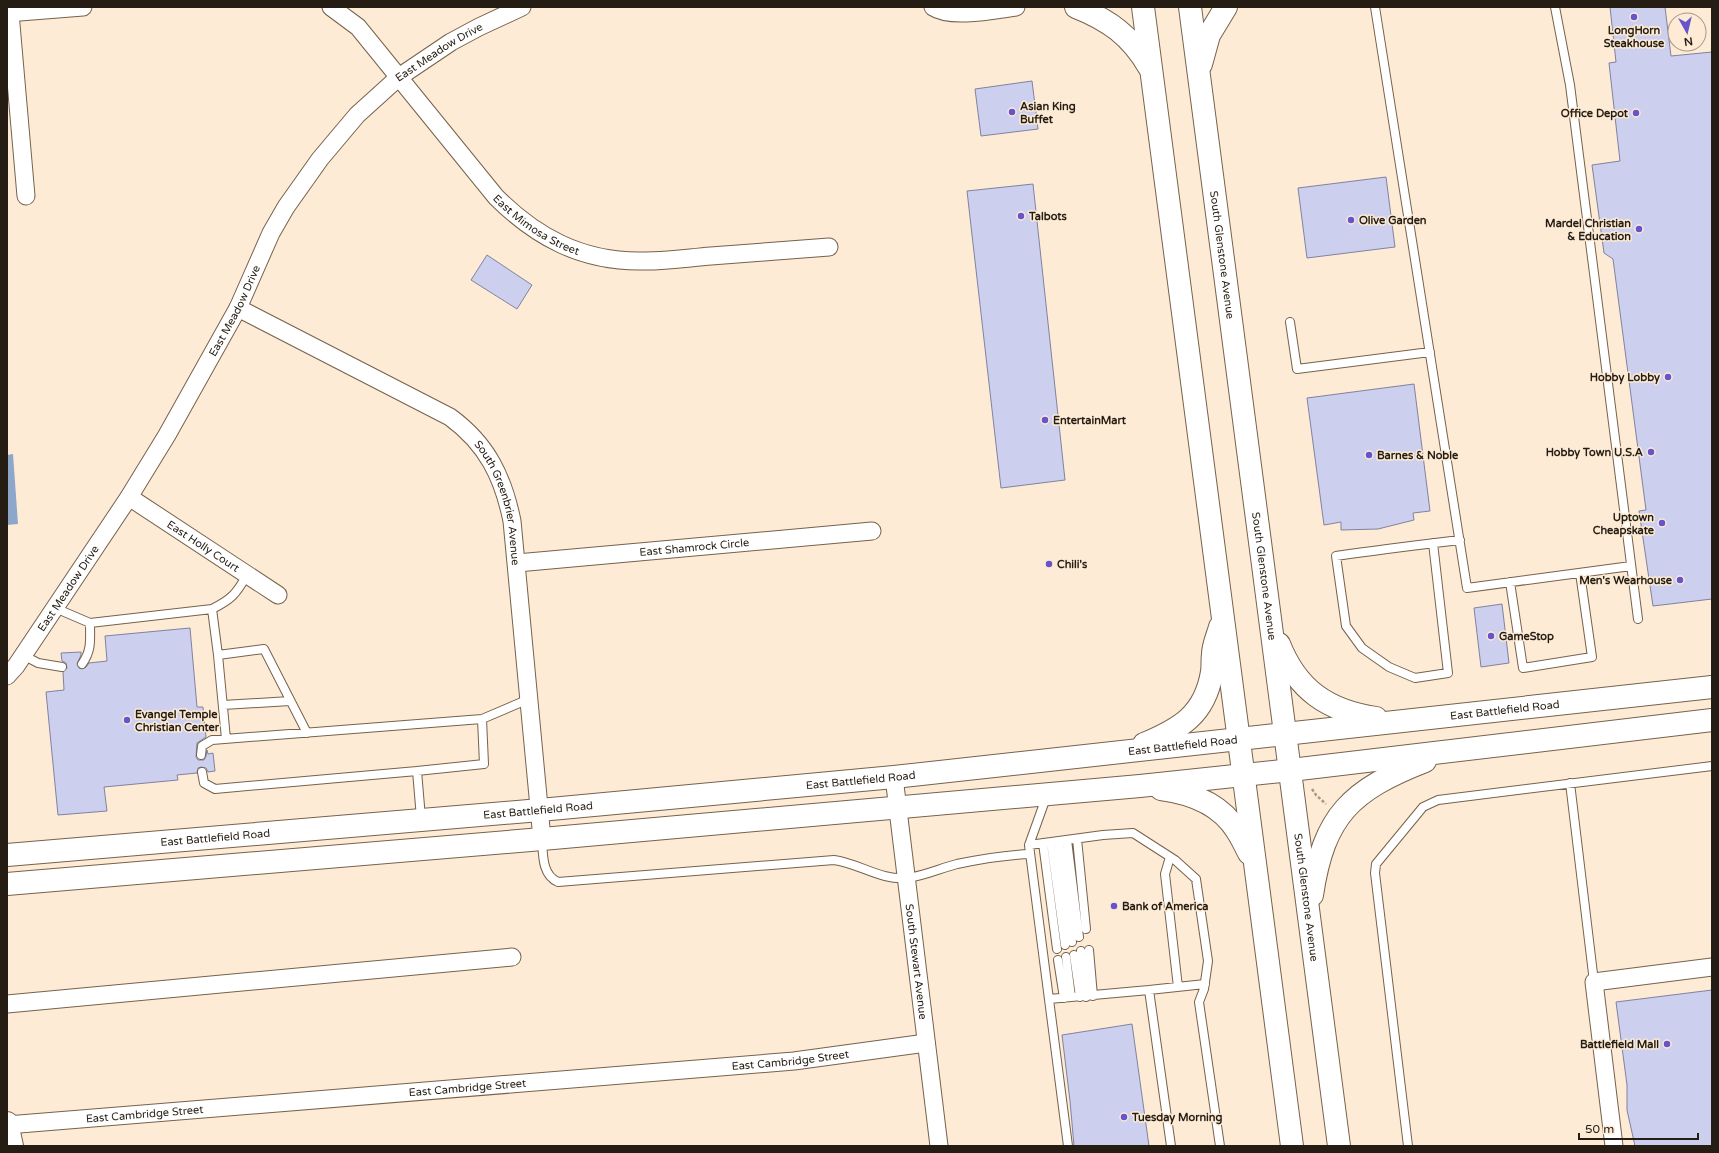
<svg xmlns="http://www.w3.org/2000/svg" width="1719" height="1153" font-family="'Varela Round',sans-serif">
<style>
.water{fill:#8da7ca}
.building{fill:#cccfed;stroke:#80829e}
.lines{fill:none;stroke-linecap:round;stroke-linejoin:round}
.lane-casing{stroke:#76624c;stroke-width:10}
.street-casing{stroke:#76624c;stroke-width:19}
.secondary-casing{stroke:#76624c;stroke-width:24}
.primary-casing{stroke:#76624c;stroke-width:24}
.path{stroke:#a89a89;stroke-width:2.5;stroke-dasharray:3 2;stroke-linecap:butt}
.lane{stroke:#fff;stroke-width:8}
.street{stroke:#fff;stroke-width:17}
.secondary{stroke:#fff;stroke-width:22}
.primary{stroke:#fff;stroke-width:22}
.poi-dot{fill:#6753cc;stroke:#fdebd6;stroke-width:1.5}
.labels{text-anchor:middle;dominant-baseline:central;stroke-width:3;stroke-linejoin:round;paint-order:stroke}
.poi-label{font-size:11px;font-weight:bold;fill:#251d13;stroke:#fdebd6;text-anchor:start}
.street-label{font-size:11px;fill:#251d13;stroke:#fdebd6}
</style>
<rect width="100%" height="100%" fill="#fdebd6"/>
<path class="water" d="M13,454L18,524L7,525V455Z"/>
<path class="building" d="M1610,7H1665L1671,56L1712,52V599L1653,606L1639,511L1646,510L1613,259L1604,253L1592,165L1620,161L1609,63L1616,62Z
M1032,81L1038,129L981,136L975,89Z
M1386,177L1395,247L1307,258L1298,188Z
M1033,184L1065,480L1001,488L967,191Z
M487,255L532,285L517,309L471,280Z
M1414,384L1430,511L1413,513L1414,520L1378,529L1341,530V522L1324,525L1307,398Z
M1502,604L1509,663L1481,667L1474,608Z
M190,628L197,707H203L206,737L197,743L196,757L198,760H204L206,756L207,750L208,754L213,753L215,771L208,772L206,768L201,767L198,768L197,773L177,775L178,780L104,787L107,811L58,815L46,692L64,690L63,672L67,668L66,663L62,661L61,653L81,652V655L77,664L79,668L82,669L86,667L89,663L107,661L105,636Z
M1712,990V1146H1635L1627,1110V1085L1616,1002Z
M1132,1024L1149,1146H1074L1070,1101L1062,1035Z"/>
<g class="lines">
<defs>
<path id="lane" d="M1375,7L1467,588L1631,566
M1555,7L1570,85L1638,619
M1290,322L1297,369L1430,352
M1433,543L1448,673L1415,678L1389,667L1362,648L1346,626L1336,556C1377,550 1418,545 1460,540
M1510,582L1523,668L1592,657L1580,573
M55,608L90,623L212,609L218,655
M212,609C232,599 236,594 247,575
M23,655L38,663L62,667
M82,664C92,650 90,640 90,623
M223,705L290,701
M226,739L218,655L264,649L307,733
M201,755L202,746L212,740L482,719
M202,772L204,783L215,789L417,771
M1570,783L1594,982
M1047,795L1029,845L1068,1146
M421,818L417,771L484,764L482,719L529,699
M542,839C543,855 542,875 558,882L834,860C858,863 882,881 907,878C924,876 941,868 957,864C981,859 1005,855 1030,854
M1077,839L1086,929
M1067,840L1079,937
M1059,841L1072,942
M1051,842L1065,945
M1043,843L1057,949
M1029,845L1103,835L1133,833L1175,860L1196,879L1208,961L1204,989L1199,1002L1220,1146
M1170,857L1165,874L1178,987
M1089,950L1093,996
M1081,951L1086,997
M1074,955L1080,997
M1066,957L1071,997
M1058,960L1064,998
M1049,999L1149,990
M1171,1146L1149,990L1205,984
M1408,1146L1375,873L1376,864L1423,807L1438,800L1712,766"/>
<g id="street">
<path id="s1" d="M331,7L358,27L496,197C536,237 581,261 639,261C663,262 687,258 711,256C750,253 790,250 829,247"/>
<path d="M933,7C951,19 994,10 1016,7"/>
<path d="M7,13L83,7"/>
<path d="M10,13L26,196"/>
<path id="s2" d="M238,308L450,417C487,444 503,477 512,521L542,839"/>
<path id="s3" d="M129,497L278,595"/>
<path id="s4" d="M517,563L872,531"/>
<path id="s5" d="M7,676L16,666L129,497L167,435L238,308L271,233L286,207L320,159L357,115L399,77L451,42L479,27L522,7"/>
<path id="s6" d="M894,777L939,1146"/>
<path d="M7,1004L512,957"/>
<path id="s7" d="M7,1125L794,1061L926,1043"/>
<path d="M1614,1146L1594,982L1712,967"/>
</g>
<path id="secondary" d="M7,1123L12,1146"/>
<g id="primary">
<path d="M1076,7C1109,20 1131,36 1149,67"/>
<path d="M1143,7L1292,1146"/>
<path id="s8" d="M1190,7L1339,1146"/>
<path d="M1201,64L1209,35L1226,7"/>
<path d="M1279,644C1297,690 1328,711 1376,718"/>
<path d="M1144,744C1180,729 1205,715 1212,672C1213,666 1212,660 1213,654C1213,645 1218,635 1220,627"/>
<path d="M1161,789C1191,793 1221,804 1237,831C1242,838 1245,846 1249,853"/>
<path id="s9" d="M7,855L540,810L894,777L1712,687"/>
<path d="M7,884L542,839L1140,786L1291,770L1712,720"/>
<path d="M1312,895C1324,815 1351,790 1425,761"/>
</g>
</defs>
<use href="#lane" class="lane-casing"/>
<use href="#street" class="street-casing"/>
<use href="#secondary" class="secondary-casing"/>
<use href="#primary" class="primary-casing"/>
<path class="path" d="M1312,789L1316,795L1326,804"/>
<use href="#lane" class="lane"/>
<use href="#street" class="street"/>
<use href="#secondary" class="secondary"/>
<use href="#primary" class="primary"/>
</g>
<g class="poi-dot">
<circle cx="1634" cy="17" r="4"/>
<circle cx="1012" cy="112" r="4"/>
<circle cx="1636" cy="113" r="4"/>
<circle cx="1021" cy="216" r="4"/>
<circle cx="1351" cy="220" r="4"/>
<circle cx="1639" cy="229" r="4"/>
<circle cx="1668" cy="377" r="4"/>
<circle cx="1045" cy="420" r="4"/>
<circle cx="1651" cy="452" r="4"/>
<circle cx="1369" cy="455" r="4"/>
<circle cx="1662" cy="523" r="4"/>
<circle cx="1049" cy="564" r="4"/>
<circle cx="1680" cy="580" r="4"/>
<circle cx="1491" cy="636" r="4"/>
<circle cx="127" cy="720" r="4"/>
<circle cx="1114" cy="906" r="4"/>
<circle cx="1667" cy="1044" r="4"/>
<circle cx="1124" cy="1117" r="4"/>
</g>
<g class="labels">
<g class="poi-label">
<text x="1634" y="30" text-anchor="middle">LongHorn<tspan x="1634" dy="13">Steakhouse</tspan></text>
<text x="1020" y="106">Asian King<tspan x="1020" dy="13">Buffet</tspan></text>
<text x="1628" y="113" text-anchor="end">Office Depot</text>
<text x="1029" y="216">Talbots</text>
<text x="1359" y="220">Olive Garden</text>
<text x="1631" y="223" text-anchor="end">Mardel Christian<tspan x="1631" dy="13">&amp; Education</tspan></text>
<text x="1660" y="377" text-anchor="end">Hobby Lobby</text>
<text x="1053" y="420">EntertainMart</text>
<text x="1643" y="452" text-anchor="end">Hobby Town U.S.A</text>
<text x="1377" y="455">Barnes &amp; Noble</text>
<text x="1654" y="517" text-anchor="end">Uptown<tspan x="1654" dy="13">Cheapskate</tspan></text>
<text x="1057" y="564">Chili's</text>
<text x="1672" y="580" text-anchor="end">Men's Wearhouse</text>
<text x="1499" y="636">GameStop</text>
<text x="135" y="714">Evangel Temple<tspan x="135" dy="13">Christian Center</tspan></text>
<text x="1122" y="906">Bank of America</text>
<text x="1659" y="1044" text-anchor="end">Battlefield Mall</text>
<text x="1132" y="1117">Tuesday Morning</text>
</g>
<g class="street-label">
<text stroke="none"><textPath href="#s5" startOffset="767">East Meadow Drive</textPath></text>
<text stroke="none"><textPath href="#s1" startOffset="302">East Mimosa Street</textPath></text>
<text stroke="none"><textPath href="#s8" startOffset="250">South Glenstone Avenue</textPath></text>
<text stroke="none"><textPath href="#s5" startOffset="431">East Meadow Drive</textPath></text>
<text stroke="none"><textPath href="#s2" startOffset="341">South Greenbrier Avenue</textPath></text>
<text stroke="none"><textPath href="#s3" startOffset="89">East Holly Court</textPath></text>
<text stroke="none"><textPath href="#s4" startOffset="178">East Shamrock Circle</textPath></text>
<text stroke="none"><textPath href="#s8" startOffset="574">South Glenstone Avenue</textPath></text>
<text stroke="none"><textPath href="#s5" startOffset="107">East Meadow Drive</textPath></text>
<text stroke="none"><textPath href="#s9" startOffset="1505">East Battlefield Road</textPath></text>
<text stroke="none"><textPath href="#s9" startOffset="1181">East Battlefield Road</textPath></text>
<text stroke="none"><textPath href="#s9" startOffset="857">East Battlefield Road</textPath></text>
<text stroke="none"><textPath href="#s9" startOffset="533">East Battlefield Road</textPath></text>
<text stroke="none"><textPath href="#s9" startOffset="209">East Battlefield Road</textPath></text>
<text stroke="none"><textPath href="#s8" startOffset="898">South Glenstone Avenue</textPath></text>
<text stroke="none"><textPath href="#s6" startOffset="186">South Stewart Avenue</textPath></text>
<text stroke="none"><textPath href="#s7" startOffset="786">East Cambridge Street</textPath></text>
<text stroke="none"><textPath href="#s7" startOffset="462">East Cambridge Street</textPath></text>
<text stroke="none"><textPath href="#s7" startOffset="138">East Cambridge Street</textPath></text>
</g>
</g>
<rect width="1719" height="1153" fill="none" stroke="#251d13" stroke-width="16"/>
<g transform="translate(1687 32) rotate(172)"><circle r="19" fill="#fdebd6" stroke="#a79988"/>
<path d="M0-3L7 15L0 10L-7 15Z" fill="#6753cc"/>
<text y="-6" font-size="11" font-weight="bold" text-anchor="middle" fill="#251d13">N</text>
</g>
<path d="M1579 1133v6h119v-6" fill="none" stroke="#251d13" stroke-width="2"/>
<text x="1585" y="1133" font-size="12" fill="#251d13" stroke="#fdebd6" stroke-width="3" paint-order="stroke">50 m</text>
</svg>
